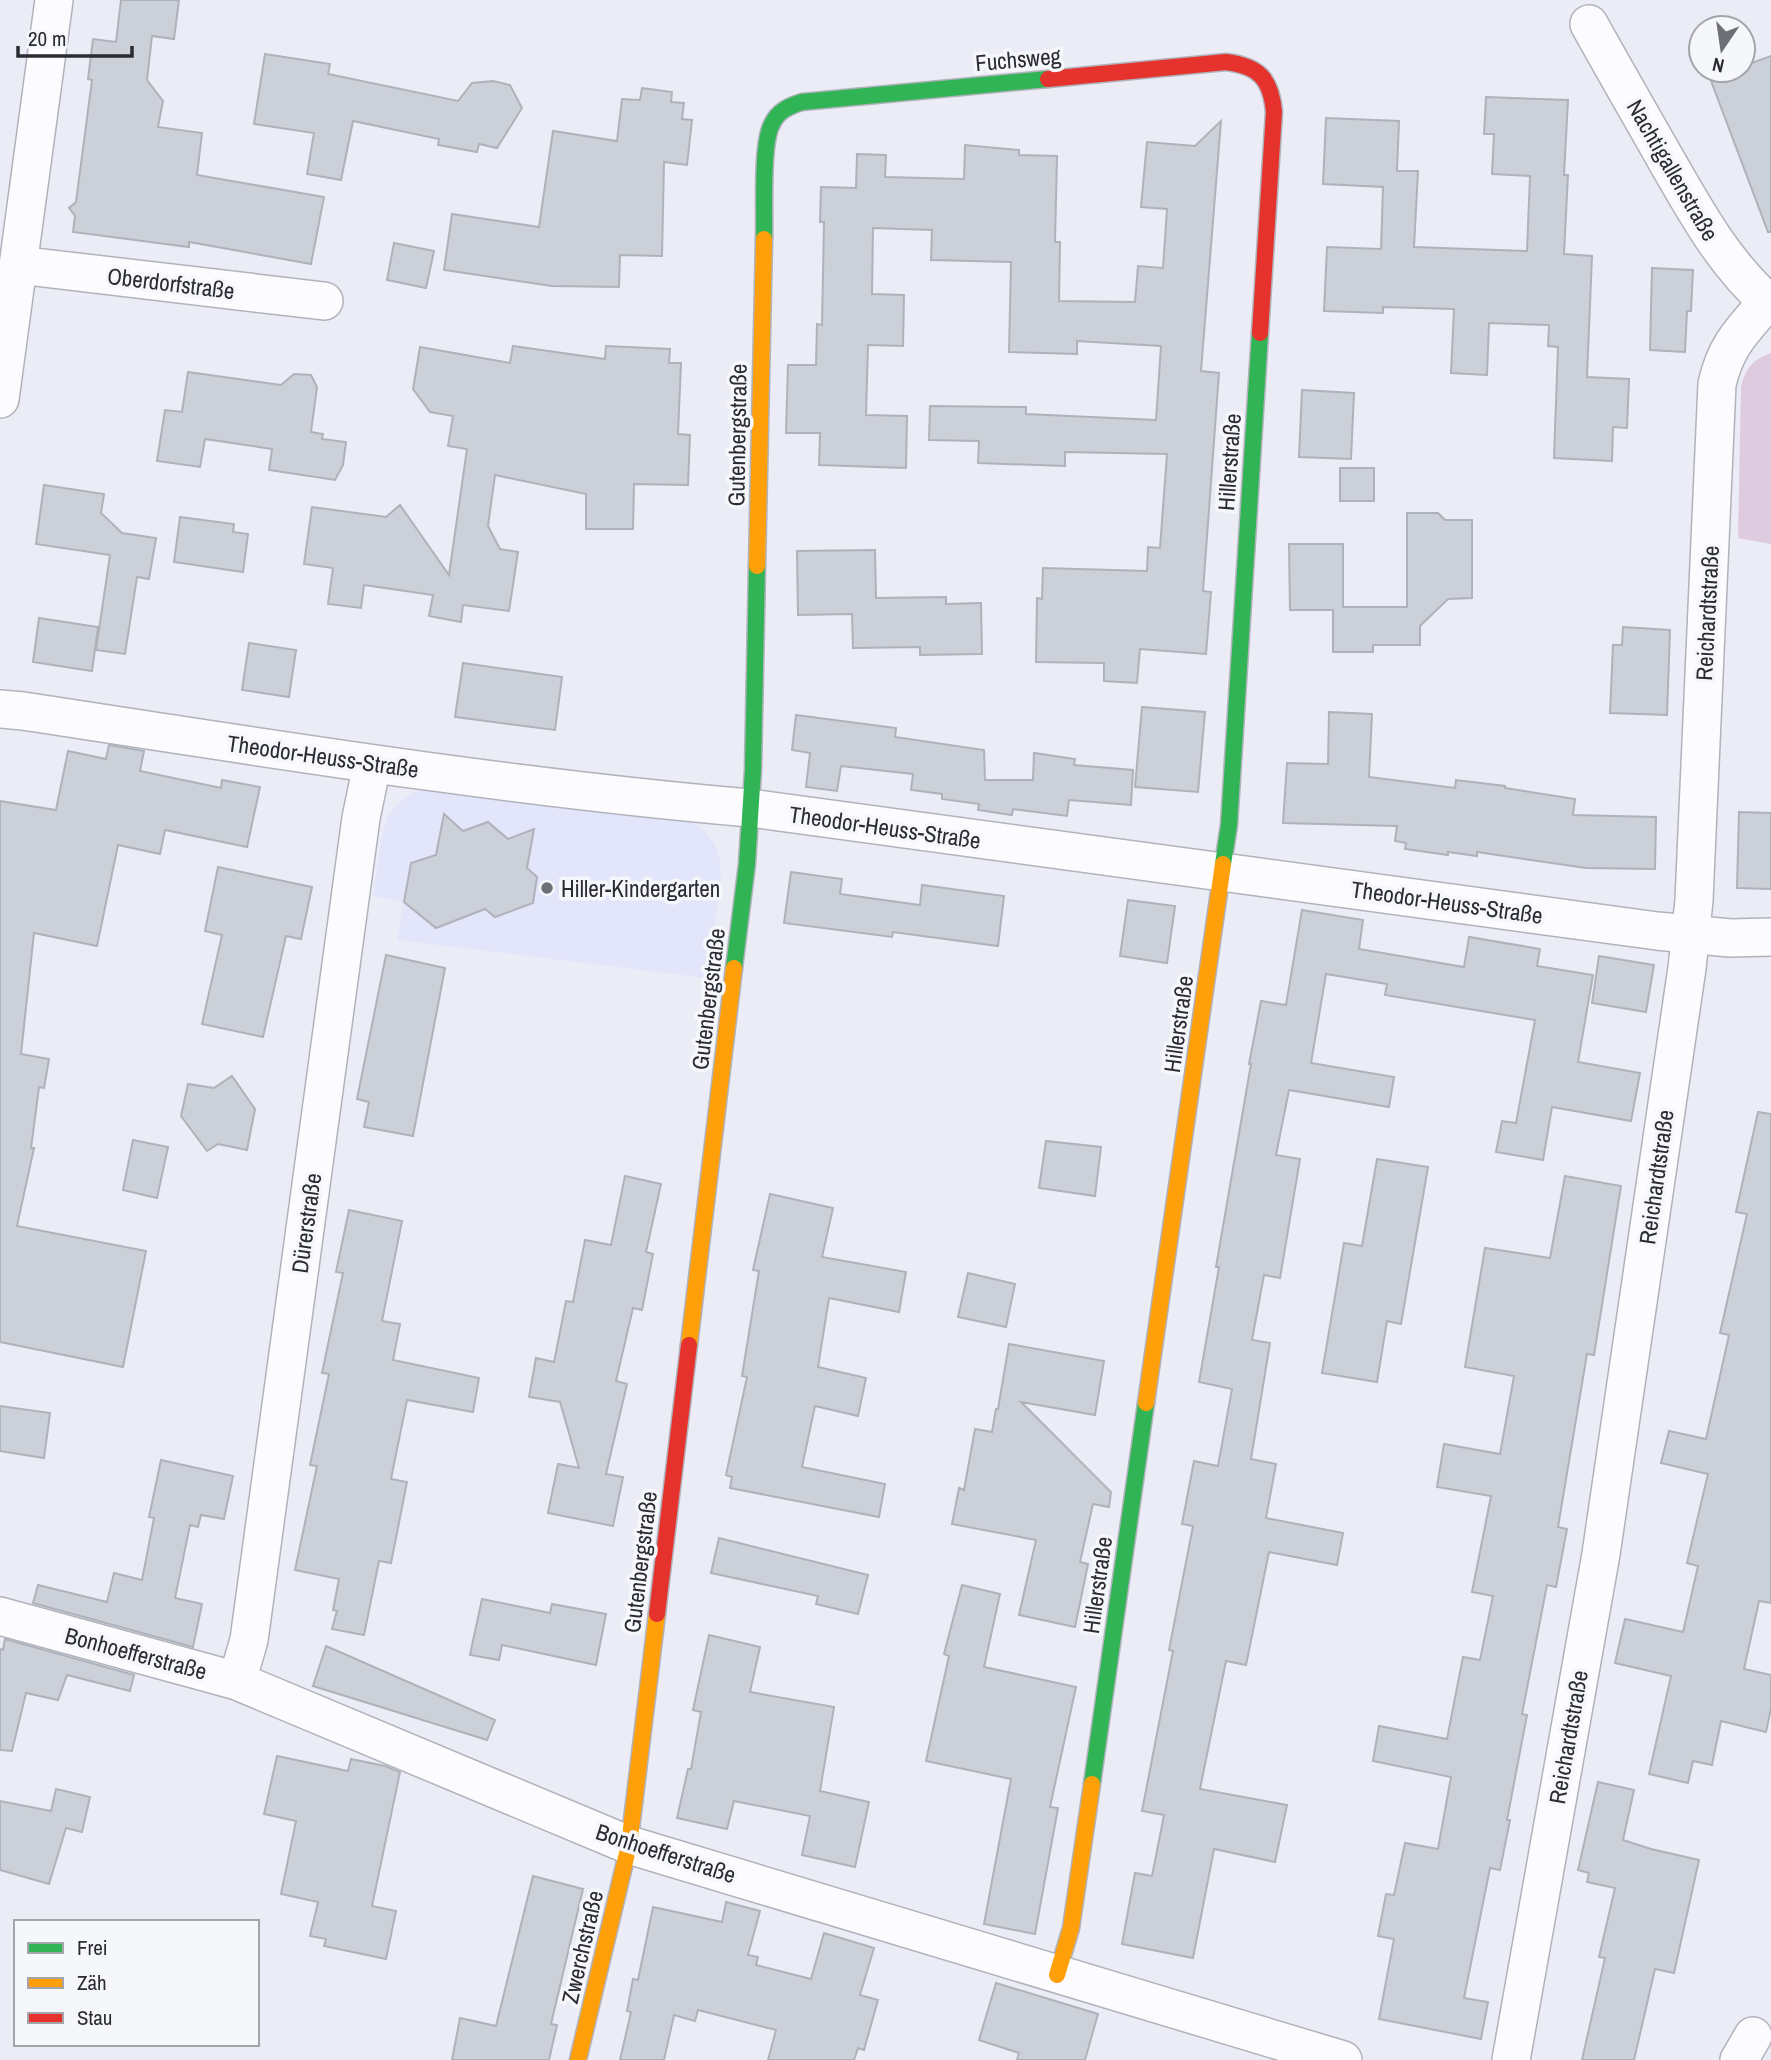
<svg xmlns="http://www.w3.org/2000/svg" width="1771" height="2060" font-family="'Archivo Narrow',sans-serif">
<style>
.built{fill:#e3e5fb}
.green{fill:#dfcbe0}
.building{fill:#ccd0d8;stroke:#aeb2ba;stroke-width:2}
.lines{fill:none;stroke-linecap:round;stroke-linejoin:round}
.street-casing{stroke:#b1b3bb;stroke-width:40}
.fast-casing{stroke:#b1b3bb;stroke-width:19}
.slow-casing{stroke:#b1b3bb;stroke-width:19}
.jam-casing{stroke:#b1b3bb;stroke-width:19}
.street{stroke:#fcfcfe;stroke-width:37}
.fast{stroke:#30b455;stroke-width:16}
.slow{stroke:#ff9f0a;stroke-width:16}
.jam{stroke:#e5322d;stroke-width:16}
.poi-dot{fill:#6e6f77;stroke:#f6f7fb;stroke-width:2.5}
.labels{text-anchor:middle;dominant-baseline:central;stroke-width:7;stroke-linejoin:round;paint-order:stroke}
.street-label{font-size:23px;fill:#2a2b33;stroke:#f6f7fb}
.poi-label{font-size:23px;fill:#2a2b33;stroke:#f6f7fb;text-anchor:start}
</style>
<rect width="100%" height="100%" fill="#ebecf6"/>
<path class="built" d="M429,788L690,820L704,830L715,844L720,861L721,879L707,978L397,940L404,902L373,896L382,834L387,818L398,803L412,793Z"/>
<path class="green" d="M1771,353V544L1738,538L1741,387C1745,369 1753,359 1771,353Z"/>
<path class="building" d="M121,0H179L174,39L152,36L147,80L163,101L158,127L202,133L197,175L324,197L311,264L189,242V247L73,232L75,216L69,208L76,202L92,80L88,79L93,39L116,42Z
M265,54L330,64L328,74L458,101L472,83L493,81L510,85L522,108L497,148L479,144L477,152L438,145L439,139L353,121L341,180L307,174L314,133L254,124Z
M1771,56V232H1768L1710,78L1733,70H1743V66Z
M642,88L672,92L671,102L684,103L682,119L692,120L687,165L664,162L662,256L620,255L619,287L552,286L444,270L452,214L539,227L553,131L617,141L622,99L640,100Z
M1486,97L1568,100L1564,175H1568L1564,254L1592,256L1587,377L1629,379L1627,428L1613,427L1612,461L1554,458L1558,347L1548,346L1549,325L1489,323L1487,375L1451,373L1454,309L1383,307V313L1324,311L1327,247L1381,249L1383,187L1323,184L1326,118L1399,121L1397,171H1418L1414,247L1527,251L1530,176L1492,174L1494,134H1484Z
M1221,121L1201,371L1219,373L1203,591L1211,592L1206,654L1140,649L1137,683L1104,681V663L1036,662L1037,598L1042,599L1043,568L1147,571L1148,547L1160,548L1167,454L1065,452V466L978,463L979,441L929,440L930,406L1026,407V414L1156,420L1161,346L1077,341V354L1009,352L1011,262L931,260L932,230L873,228L872,294L904,295L903,346L868,345L866,415L907,416L906,468L819,465L820,433H786L788,365H816L817,324L822,325L824,222H820L821,187L856,188L857,154L886,155L885,177L964,179L965,145L1019,150V155L1057,156L1055,242H1060L1059,301L1135,302L1138,266L1163,268L1167,209L1141,207L1147,142L1195,146Z
M394,243L434,251L426,288L387,280Z
M1652,268L1693,270L1691,311H1687L1685,352L1650,350Z
M513,346L605,359L606,346L670,349L669,363H681L678,434L690,435L688,485L634,484L633,529H586V494L495,475L488,526L500,549L518,552L509,611L463,605L461,622L429,616L433,595L364,585L361,608L328,604L333,568L304,564L312,507L386,517L400,505L449,575L467,449L448,446L453,416L430,412L413,389L420,347L510,363Z
M188,372L281,385L294,374L311,375L317,387L311,432L323,434L322,439L346,442L343,465L335,480L269,470L272,449L205,439L200,467L157,461L165,410L182,412Z
M1302,390L1354,393L1351,459L1299,457Z
M1340,468H1374V501H1340Z
M44,485L104,494L101,513L122,533L156,538L149,579L137,577L125,654L96,650L110,555L36,544Z
M1407,513H1438L1445,520H1472V598L1448,599L1420,626V645H1373V652H1333V610H1290L1289,544H1343V607H1407Z
M180,517L234,524L233,532L248,534L243,572L174,562Z
M875,550L876,598L946,597V604L981,603L982,654L920,655V647L853,648L852,614L798,615L797,551Z
M39,618L98,627L92,671L33,662Z
M1623,627L1670,630L1667,715L1610,713L1613,645H1622Z
M249,643L296,650L289,697L242,690Z
M463,663L562,677L555,730L455,717Z
M1142,707L1205,712L1198,792L1135,787Z
M1329,712L1372,714L1369,777L1455,788L1456,780L1505,786V788L1575,799L1573,815L1656,817L1655,869L1586,868L1477,852V856L1448,852V855L1405,849L1406,843L1395,841L1397,826L1283,823L1287,763L1328,764Z
M796,715L896,728L895,737L984,750L985,780H1033L1034,753L1075,759L1074,765L1133,770L1131,805L1069,800L1067,816L1013,809L1012,815L978,810L979,804L942,799V794L911,790L913,774L841,766L837,791L806,787L810,753L792,750Z
M109,745L144,751L140,771L221,788L222,780L260,787L247,847L165,830L160,854L118,845L97,946L34,933L21,1054L49,1059L44,1088L39,1087L31,1148H34L17,1226L146,1251L123,1367L0,1342V801L56,810L68,751L106,759Z
M1739,812L1771,813V889L1737,888Z
M444,814L463,831L488,822L508,839L534,829L527,868L537,877L533,903L495,917L485,909L436,928L404,902L411,863L436,855Z
M218,867L312,887L301,939L286,936L263,1037L202,1024L222,935L205,931Z
M791,872L842,879L840,894L920,905L922,885L1004,896L998,946L893,932L892,937L784,923Z
M1128,900L1175,906L1167,963L1120,956Z
M1302,910L1363,920L1359,949L1464,967L1469,937L1540,949L1537,966L1593,975L1578,1062L1640,1073L1631,1121L1552,1107L1543,1160L1496,1152L1502,1121L1516,1123L1535,1020L1385,995L1387,984L1326,974L1311,1063L1394,1077L1389,1107L1289,1090L1276,1155L1300,1159L1280,1278L1264,1275L1252,1340L1270,1343L1251,1459L1276,1464L1266,1518L1343,1533L1337,1565L1269,1552L1246,1665L1226,1661L1200,1789L1287,1805L1275,1862L1214,1849L1193,1958L1122,1944L1135,1873L1152,1876L1164,1815L1142,1811L1173,1651L1169,1650L1193,1526L1182,1524L1194,1461L1218,1466L1232,1389L1199,1382L1219,1267H1216L1251,1064H1249L1261,1001L1286,1005Z
M386,955L445,968L413,1136L364,1127L369,1102L357,1099Z
M1599,956L1654,965L1646,1012L1592,1003Z
M232,1076L255,1109L247,1150L218,1144L207,1151L181,1116L188,1084L214,1088Z
M1758,1112L1771,1114V1603L1759,1601L1744,1669L1771,1675V1708L1766,1732L1721,1721L1712,1765L1693,1761L1688,1783L1649,1774L1671,1676L1615,1663L1625,1619L1683,1632L1698,1566L1687,1563L1708,1474L1661,1463L1669,1431L1706,1439L1729,1335L1720,1333L1747,1214L1736,1212Z
M133,1140L168,1147L157,1198L123,1190Z
M1046,1141L1101,1147L1095,1196L1039,1188Z
M1377,1159L1428,1167L1401,1324L1387,1321L1377,1382L1322,1373L1344,1243L1362,1246Z
M625,1176L661,1184L646,1252L653,1254L642,1310L633,1308L616,1381L627,1384L606,1474L623,1477L613,1526L548,1513L558,1464L579,1468L560,1402L529,1397L536,1358L554,1362L566,1301L573,1302L585,1240L611,1245Z
M1565,1176L1621,1186L1594,1355L1587,1354L1558,1527L1567,1529L1556,1587L1547,1585L1522,1714L1527,1715L1507,1820H1510L1500,1870L1490,1868L1464,1998L1488,2002L1481,2039L1379,2019L1394,1939L1378,1936L1386,1894L1394,1895L1405,1843L1438,1849L1451,1777L1373,1761L1379,1726L1447,1739L1463,1657L1480,1660L1493,1596L1472,1592L1491,1496L1437,1487L1444,1444L1500,1454L1514,1376L1465,1367L1485,1248L1550,1258Z
M770,1194L833,1208L822,1257L906,1272L899,1312L829,1298L818,1367L866,1378L858,1416L815,1406L802,1467L885,1484L879,1517L730,1488L732,1477L726,1475L747,1377L742,1376L759,1271L753,1270Z
M349,1210L402,1221L382,1321L400,1324L393,1360L479,1378L473,1412L407,1400L391,1479L407,1482L391,1563L379,1561L364,1635L332,1629L337,1611L333,1610L339,1579L295,1570L317,1466L310,1465L329,1374L322,1373L343,1273L336,1272Z
M968,1273L1015,1284L1006,1327L958,1317Z
M1009,1344L1104,1361L1095,1415L1021,1402L1111,1492L1109,1507L1093,1504L1080,1562L1088,1564L1075,1627L1019,1615L1036,1540L952,1524L959,1488L964,1490L975,1429L992,1432L996,1409H998Z
M0,1406L50,1413L44,1458L0,1451Z
M161,1460L233,1476L224,1519L201,1515L198,1527L190,1525L175,1598L202,1604L193,1647L33,1603L38,1585L107,1602L114,1573L142,1580L154,1518L149,1517Z
M719,1538L868,1575L858,1614L816,1604L818,1596L711,1573Z
M962,1585L1000,1594L984,1667L1076,1687L1050,1807L1058,1808L1035,1934L984,1924L1011,1779L926,1761L949,1656L944,1654Z
M482,1599L550,1613L552,1604L606,1614L596,1665L502,1645L499,1660L470,1655Z
M709,1635L760,1647L750,1692L834,1707L820,1791L869,1802L855,1867L802,1855L810,1816L734,1801L727,1829L677,1818L688,1769H691L701,1712L693,1710Z
M5,1639L134,1675L130,1691L67,1675L58,1700L26,1693L12,1751L0,1750V1649L3,1650Z
M326,1646L495,1720L487,1740L313,1686Z
M277,1756L348,1771L351,1759L385,1766L400,1772L372,1906L396,1911L386,1959L324,1946L326,1939L310,1936L318,1902L281,1894L296,1821L264,1814Z
M1598,1782L1634,1790L1623,1840L1651,1849L1699,1860L1674,1973L1655,1969L1634,2060H1582L1605,1958L1599,1957L1615,1888L1587,1882L1589,1873L1578,1870Z
M56,1789L90,1797L82,1832L66,1828L49,1884L0,1870V1801L51,1811Z
M533,1876L583,1889L551,2024L557,2025L549,2060H452L460,2018L496,2026Z
M726,1902L760,1911L748,1955L758,1957L756,1965L811,1979L824,1933L874,1948L860,1995L878,2000L864,2050L858,2048L854,2060H768L776,2030L698,2010L695,2021L674,2015L664,2060H620L631,2012L627,2011L633,1979L638,1980L653,1907L722,1922Z
M996,1983L1098,2014L1085,2060H1017L1019,2053L979,2040Z"/>
<g class="lines">
<defs>
<path id="street" d="M1589,24C1614,69 1640,114 1665,158C1696,212 1724,264 1771,305
M18,265L324,301
M0,399L54,0
M0,709L23,711C265,748 507,787 750,808L1657,931L1730,938L1771,937
M0,1616L237,1681L629,1845L1343,2060
M237,1681L249,1640L361,818L372,765
M1511,2060L1601,1554L1687,968L1694,900L1717,384C1726,345 1742,331 1767,302
M1739,2060L1753,2036"/>
<path id="fast" d="M764,239C765,212 761,144 772,124C778,111 789,106 802,102L1048,79
M1223,864L1229,825L1260,333
M734,968L747,864L753,770L757,566
M1092,1784L1146,1403"/>
<path id="slow" d="M757,566L764,239
M689,1345L734,968
M1146,1403L1223,864
M1057,1975L1071,1928L1092,1784
M578,2060L629,1845L657,1614"/>
<path id="jam" d="M1048,79L1226,62C1259,66 1271,79 1274,112L1260,333
M657,1614L689,1345"/>
</defs>
<use href="#street" class="street-casing"/>
<use href="#fast" class="fast-casing"/>
<use href="#slow" class="slow-casing"/>
<use href="#jam" class="jam-casing"/>
<use href="#street" class="street"/>
<use href="#fast" class="fast"/>
<use href="#slow" class="slow"/>
<use href="#jam" class="jam"/>
</g>
<circle class="poi-dot" cx="547" cy="888" r="7"/>
<g class="labels">
<g class="street-label">
<text transform="translate(1018 59) rotate(-5)">Fuchsweg</text>
<text transform="translate(1673 170) rotate(60)">Nachtigallenstraße</text>
<text transform="translate(171 283) rotate(7)">Oberdorfstraße</text>
<text transform="translate(737 435) rotate(-89)">Gutenbergstraße</text>
<text transform="translate(1229 462) rotate(-86)">Hillerstraße</text>
<text transform="translate(1707 613) rotate(-87)">Reichardtstraße</text>
<text transform="translate(323 756) rotate(8)">Theodor-Heuss-Straße</text>
<text transform="translate(885 827) rotate(8)">Theodor-Heuss-Straße</text>
<text transform="translate(1447 902) rotate(8)">Theodor-Heuss-Straße</text>
<text transform="translate(708 999) rotate(-83)">Gutenbergstraße</text>
<text transform="translate(1178 1024) rotate(-82)">Hillerstraße</text>
<text transform="translate(1656 1177) rotate(-82)">Reichardtstraße</text>
<text transform="translate(306 1223) rotate(-82)">Dürerstraße</text>
<text transform="translate(640 1562) rotate(-83)">Gutenbergstraße</text>
<text transform="translate(1097 1585) rotate(-82)">Hillerstraße</text>
<text transform="translate(136 1653) rotate(15)">Bonhoefferstraße</text>
<text transform="translate(1568 1737) rotate(-80)">Reichardtstraße</text>
<text transform="translate(666 1853) rotate(18)">Bonhoefferstraße</text>
<text transform="translate(582 1947) rotate(-77)">Zwerchstraße</text>
</g>
<g class="poi-label">
<text x="561" y="888">Hiller-Kindergarten</text>
</g>
</g>
<rect x="14" y="1920" width="245" height="126" fill="#f6f7fb" stroke="#a4a5ab" stroke-width="2"/>
<rect x="28" y="1943" width="35" height="10" fill="#30b455" stroke="#a4a5ab" stroke-width="2"/>
<text x="77" y="1955" font-size="21" fill="#2a2b33">Frei</text>
<rect x="28" y="1978" width="35" height="10" fill="#ff9f0a" stroke="#a4a5ab" stroke-width="2"/>
<text x="77" y="1990" font-size="21" fill="#2a2b33">Zäh</text>
<rect x="28" y="2013" width="35" height="10" fill="#e5322d" stroke="#a4a5ab" stroke-width="2"/>
<text x="77" y="2025" font-size="21" fill="#2a2b33">Stau</text>
<g transform="translate(1722 49) rotate(193)"><circle r="33" fill="#f6f7fb" stroke="#a4a5ab" stroke-width="2"/>
<path d="M0-5L12 26L0 18L-12 26Z" fill="#6e6f77"/>
<text y="-10" font-size="19" font-weight="bold" text-anchor="middle" fill="#2a2b33">N</text>
</g>
<path d="M18 46v10h114v-10" fill="none" stroke="#2a2b33" stroke-width="3.5"/>
<text x="28" y="46" font-size="21" fill="#2a2b33" stroke="#f6f7fb" stroke-width="5" paint-order="stroke">20 m</text>
</svg>
